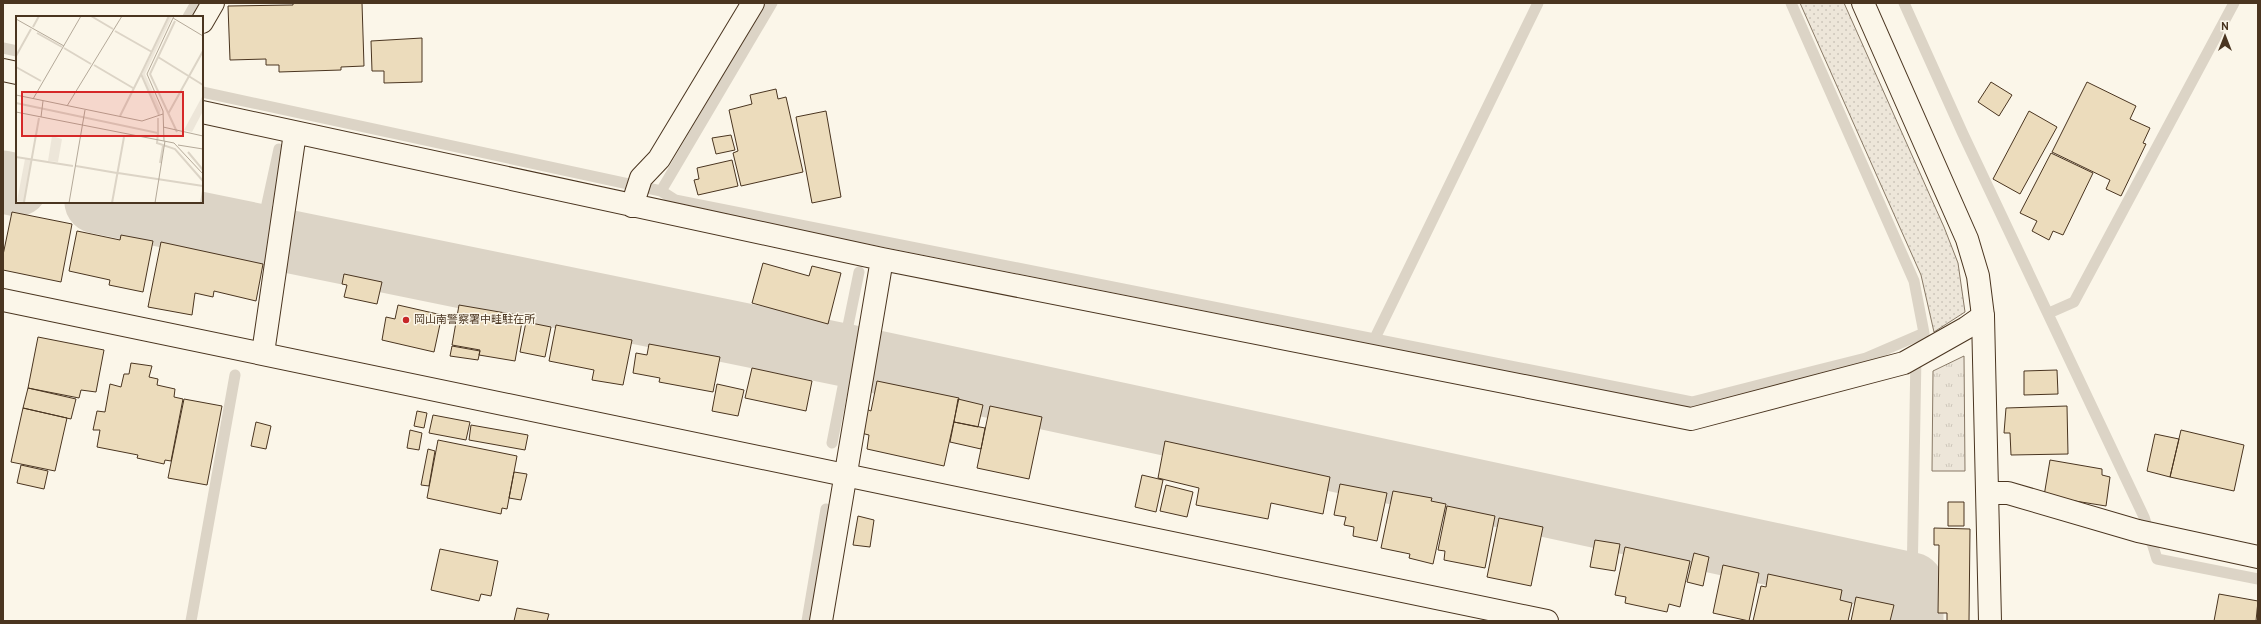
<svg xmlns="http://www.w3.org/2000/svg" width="2261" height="624" font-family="Overpass,'Noto Sans JP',sans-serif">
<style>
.grass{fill:url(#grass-dots);stroke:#887966}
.park{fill:url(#park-tufts);stroke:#887966}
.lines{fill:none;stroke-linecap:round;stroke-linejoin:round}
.stream{stroke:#dcd4c6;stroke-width:11}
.river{stroke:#dcd4c6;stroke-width:63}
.building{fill:#ecdcbc;stroke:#4a3520}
.minor-casing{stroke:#4a3520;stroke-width:24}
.tertiary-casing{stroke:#4a3520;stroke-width:24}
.minor{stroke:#fbf6e9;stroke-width:22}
.tertiary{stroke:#fbf6e9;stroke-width:22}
.poi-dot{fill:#c62828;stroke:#fbf6e9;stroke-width:1.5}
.labels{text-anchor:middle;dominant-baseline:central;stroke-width:3;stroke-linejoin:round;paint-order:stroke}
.poi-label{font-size:11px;fill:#4a3520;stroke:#fbf6e9;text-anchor:start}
.inset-river{fill:none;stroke:#dcd4c6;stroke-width:2}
.inset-road{fill:none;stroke:#b4a999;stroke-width:1}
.view{fill:#d62828;fill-opacity:0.15;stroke:#d62828;stroke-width:2}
.inset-edge{fill:none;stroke:#4a3520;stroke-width:2}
</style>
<defs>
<pattern id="grass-dots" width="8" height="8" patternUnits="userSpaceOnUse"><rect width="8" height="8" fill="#ede6d9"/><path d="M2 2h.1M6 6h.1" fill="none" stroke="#cdc6ba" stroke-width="1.8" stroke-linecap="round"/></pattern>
<pattern id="park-tufts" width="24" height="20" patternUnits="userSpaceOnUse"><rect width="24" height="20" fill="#ede6d9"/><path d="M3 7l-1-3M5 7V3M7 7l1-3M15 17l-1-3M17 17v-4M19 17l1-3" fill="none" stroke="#cdc6ba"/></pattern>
</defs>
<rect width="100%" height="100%" fill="#fbf6e9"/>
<path class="grass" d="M1800,3H1844L1944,227L1958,263L1965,312L1934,332L1921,275Z"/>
<path class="park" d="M1964,356L1965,471H1932L1933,371Z"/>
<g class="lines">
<path class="stream" d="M1904,3L1963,134L2144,517L2157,559L2258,579
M188,17L196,3
M3,48L17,51
M202,92L661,191L675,200L1692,402L1866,358L1924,333L1914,281L1791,3
M661,191L772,3
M260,236L279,149
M2049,313L2074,302L2234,3
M1374,340L1538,3
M842,355L859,272
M832,443L849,356
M1912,584L1916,355
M191,621L235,375
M807,621L826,509"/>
<path class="river" d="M3,182L17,185
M96,202L849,356L1912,584V621"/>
</g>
<path class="building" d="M293,3H362L364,66L341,67V70L279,72V65H266V59L230,60L228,6L293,5Z
M422,38V82L384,83V71H372L371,41Z
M1991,82L2012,95L1999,116L1978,102Z
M2087,82L2136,106L2130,119L2150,128L2143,143L2146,144L2121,196L2106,189L2110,180L2052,152Z
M776,89L778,99L786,97L803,172L741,186L733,153L738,151L729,110L752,104L750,95Z
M826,111L841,197L812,203L796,117Z
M2029,111L2057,127L2020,194L1993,179Z
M731,135L735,150L716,154L712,138Z
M2051,153L2093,173L2063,235L2053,231L2049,240L2032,231L2037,221L2020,213Z
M732,160L738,186L698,195L694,180L699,179L697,168Z
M12,212L72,224L61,282L3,270V255Z
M77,231L120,240L121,235L153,241L143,292L109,285L110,280L69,271Z
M161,242L263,264L256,301L214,291L213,297L195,293L192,315L148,307Z
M763,263L809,276L812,266L841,273L828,324L752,303Z
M344,274L382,282L377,304L344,297L347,285L342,284Z
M398,305L442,315L434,352L382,340L386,317L395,319Z
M459,305L523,316L515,361L479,355L480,350L452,345Z
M526,322L551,327L545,357L520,352Z
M556,325L632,340L623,385L592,380L594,370L549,361Z
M38,337L104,350L96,392L81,390L79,398L28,388Z
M649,344L720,357L713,392L659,382L660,378L633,373L636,353L647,355Z
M452,346L480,351L478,360L450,356Z
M131,363L152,366L149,377L158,379L157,385L175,389L174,397L183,399L171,461L165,460L164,464L137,458L138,455L97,447L100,430H93L97,411L105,412L110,384L121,387L124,374H129Z
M752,368L812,381L806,411L745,398Z
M2057,370L2058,394L2024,395V371Z
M877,381L959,398L944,466L867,449L869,435L861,433L866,409L871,411Z
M717,384L744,390L738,416L712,411Z
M28,388L76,399L71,419L23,408Z
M184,399L222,406L207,485L168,478Z
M958,399L983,405L978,427L954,422Z
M990,406L1042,417L1029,479L977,468Z
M2067,406L2068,454L2011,455L2010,433H2004L2006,408Z
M23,408L67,418L55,471L11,462Z
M417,411L427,413L424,428L414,426Z
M433,415L470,422L466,440L429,433Z
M256,422L271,426L266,449L251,446Z
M954,422L985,428L981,449L950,442Z
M471,425L528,435L525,450L469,440Z
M410,430L422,433L419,450L407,448Z
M2181,430L2244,445L2234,491L2170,477Z
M2155,434L2179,439L2170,477L2147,471Z
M438,440L517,456L507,509L502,508L501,514L427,498Z
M1165,441L1330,477L1323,514L1271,503L1268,519L1196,505L1199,488L1158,478Z
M428,449L435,451L429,486L421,485Z
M2050,460L2102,469V475L2110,477L2106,506L2044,496Z
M21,465L48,471L44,489L17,483Z
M514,472L527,474L521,500L509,498Z
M1142,475L1163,480L1156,512L1135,507Z
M1340,484L1387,493L1377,541L1353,536L1354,527L1344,525L1346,517L1334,515Z
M1166,485L1193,492L1187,517L1160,511Z
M1393,491L1432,498L1431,501L1446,504L1433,564L1409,558L1410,554L1381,548Z
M1948,502H1964V526H1948Z
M1447,506L1495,516L1485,568L1444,560L1445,551L1438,550Z
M858,516L874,520L870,547L853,545Z
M1499,518L1543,527L1531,586L1487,577Z
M1934,528L1970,529L1969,621H1947V613H1938L1939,545H1934Z
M1595,540L1620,544L1615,571L1590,567Z
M1625,547L1690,561L1680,607L1669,604L1667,612L1625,603L1626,597L1615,595Z
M440,549L498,561L491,596L481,594L479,601L431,590Z
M1694,553L1709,557L1703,586L1687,582Z
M1723,565L1759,573L1749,621L1713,613Z
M1768,574L1842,590L1840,600L1852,603L1848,621H1753L1761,586L1766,587Z
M2219,594L2258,601L2256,621H2214Z
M1856,597L1894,605L1890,621H1851Z
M517,608L549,614L547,621H514Z"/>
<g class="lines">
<defs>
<path id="minor" d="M202,22L213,3
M3,70L17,73
M202,112L882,259L1691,419L1904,363L1966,328L1983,316
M632,206L641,178L659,159L753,3
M263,353L295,133
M1988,493H2008L2138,531L2258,557
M821,621L882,259"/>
<path id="tertiary" d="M1863,3L1967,239L1978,276L1983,316L1990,621
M3,300L1547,621"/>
</defs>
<use href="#minor" class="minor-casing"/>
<use href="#tertiary" class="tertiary-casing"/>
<use href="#minor" class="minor"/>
<use href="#tertiary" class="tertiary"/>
</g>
<circle class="poi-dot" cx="406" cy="320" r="4"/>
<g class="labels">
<g class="poi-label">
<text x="414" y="320">岡山南警察署中畦駐在所</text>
</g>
</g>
<g transform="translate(16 16)">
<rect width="187" height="187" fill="#fbf6e9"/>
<path d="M154,0L156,1L129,58L145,94L143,99L126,58ZM187,79V95L176,116L168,114ZM36,120L46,123L42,146L32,145ZM9,143L15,144L8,186L1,185Z" fill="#ede6d9"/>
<path class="inset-river" d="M75,0L97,13M159,5L134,58L161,116M17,11L23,0M99,15L136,36M21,17L46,31M48,32L75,48M0,40L15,13M142,41L187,69M78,49L117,72M0,51L25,65M0,87L142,117L141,127L159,133L187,165M152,98L187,35M143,99L125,58L153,0M104,100L125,58M142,117V102M172,136L187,154M0,141L57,150M144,147L147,130M60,150L101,157M102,157L187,170M8,186L23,102M96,187L108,121M185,187L187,175"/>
<path class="inset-road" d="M157,2L187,20M0,3L48,30M0,79L126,105L147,98M17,83L65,0M51,90L106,0M0,96L158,127L187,158M25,101L27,85M147,111L187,120M148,125L147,95L131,58L158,0M162,129L187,133M53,187L69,94M139,187L149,125"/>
<path class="view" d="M6,76H167V120H6Z"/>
<rect width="187" height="187" class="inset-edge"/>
</g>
<rect width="2261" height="624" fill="none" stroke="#4a3520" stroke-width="8"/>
<g transform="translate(2225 36)" stroke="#fbf6e9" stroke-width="3" paint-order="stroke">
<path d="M0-3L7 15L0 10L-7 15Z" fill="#4a3520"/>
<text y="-6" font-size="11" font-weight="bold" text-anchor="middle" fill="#4a3520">N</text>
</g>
</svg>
